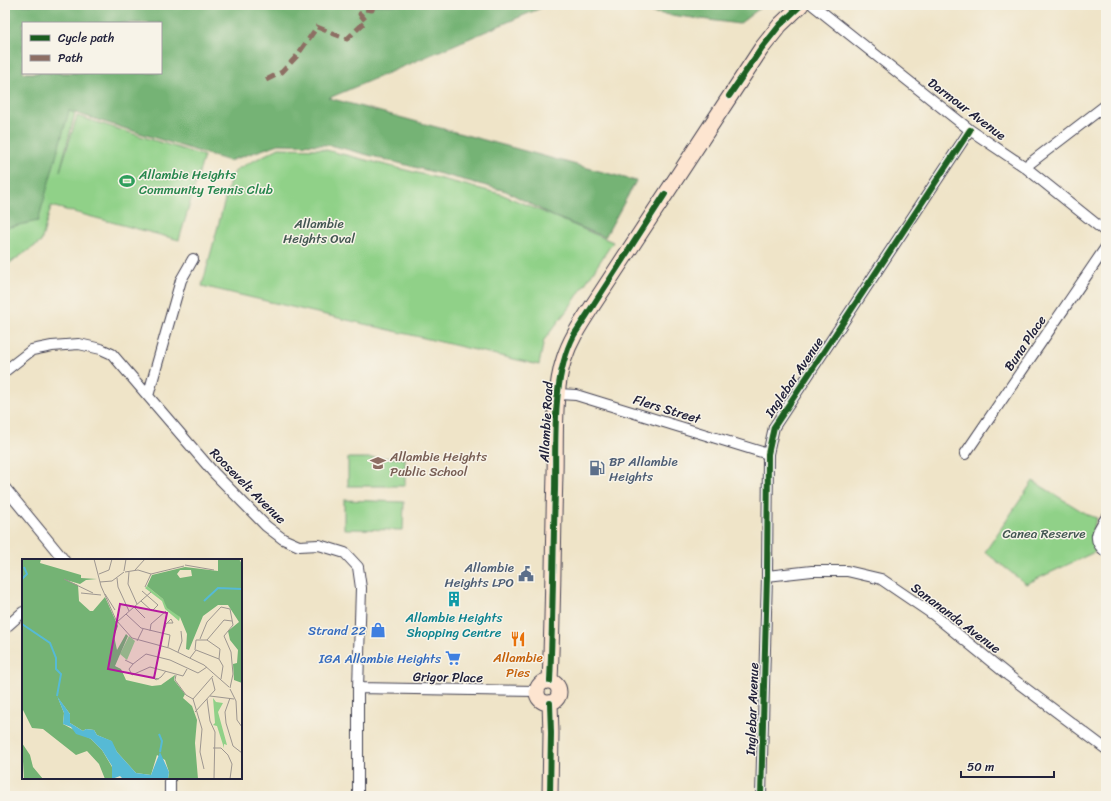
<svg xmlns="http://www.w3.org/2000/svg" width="1111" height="801" font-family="Sriracha,sans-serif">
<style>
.green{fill:#90d188;stroke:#597a62;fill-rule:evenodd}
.forest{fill:#74b374;stroke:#4b6a58;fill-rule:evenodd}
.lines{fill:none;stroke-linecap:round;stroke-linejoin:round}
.street-casing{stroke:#413f50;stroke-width:12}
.secondary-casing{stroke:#413f50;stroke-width:17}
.street{stroke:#fff;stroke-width:10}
.secondary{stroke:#fde5d0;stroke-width:15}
.quiet{stroke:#8d6e63;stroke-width:5;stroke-dasharray:10 5;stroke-linecap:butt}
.cycleway-casing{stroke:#f7f3e8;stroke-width:8}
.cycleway{stroke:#1b5e20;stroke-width:6}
.labels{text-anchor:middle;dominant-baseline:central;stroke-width:3;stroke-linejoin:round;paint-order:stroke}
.street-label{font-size:13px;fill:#22223b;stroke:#f7f3e8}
.leisure-label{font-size:13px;fill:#27864d;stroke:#f7f3e8;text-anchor:start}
.park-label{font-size:13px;fill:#435752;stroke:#f7f3e8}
.education-label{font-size:13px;fill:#785e54;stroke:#f7f3e8;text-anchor:start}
.service-label{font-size:13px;fill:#4e5e75;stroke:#f7f3e8;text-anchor:start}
.culture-label{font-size:13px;fill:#0d838f;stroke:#f7f3e8}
.shop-label{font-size:13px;fill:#366cbe;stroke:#f7f3e8;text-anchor:end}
.food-label{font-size:13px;fill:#c56008;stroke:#f7f3e8}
.inset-river{fill:none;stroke:#56bad5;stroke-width:2}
.inset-road{fill:none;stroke:#9d9690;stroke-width:1}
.view{fill:#b5179e;fill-opacity:0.15;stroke:#b5179e;stroke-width:2}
.inset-edge{fill:none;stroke:#22223b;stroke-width:2}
</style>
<rect width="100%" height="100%" fill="#f7f3e8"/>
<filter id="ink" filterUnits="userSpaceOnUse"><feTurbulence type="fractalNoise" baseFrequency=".025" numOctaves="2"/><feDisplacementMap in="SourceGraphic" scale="8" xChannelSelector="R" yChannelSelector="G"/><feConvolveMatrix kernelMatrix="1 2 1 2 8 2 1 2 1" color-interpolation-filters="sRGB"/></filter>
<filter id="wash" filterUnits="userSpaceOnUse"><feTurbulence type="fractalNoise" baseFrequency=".012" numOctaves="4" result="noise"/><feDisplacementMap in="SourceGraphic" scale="16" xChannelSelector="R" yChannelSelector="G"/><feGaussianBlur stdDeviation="0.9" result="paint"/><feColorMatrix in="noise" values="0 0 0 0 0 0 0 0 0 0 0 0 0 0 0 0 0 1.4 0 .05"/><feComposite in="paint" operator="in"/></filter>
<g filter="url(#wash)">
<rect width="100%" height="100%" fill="#efe4c8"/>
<path class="green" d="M5,5H548L80,94L60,171L77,116L204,156L179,240L51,206L41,242L5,266ZM23,23H161V73H23Z
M279,148L322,149L501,194L613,242L571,305L544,340L539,365L202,286L231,177L237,169Z
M348,458H405V486H348Z
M1033,481L1088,515L1097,518C1091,533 1089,536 1099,550L1026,584L985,552Z
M344,500L404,502L403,530L344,529Z"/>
<path class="forest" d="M5,5H548L329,98L636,181L605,237L553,216L506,191L330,145L279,144L229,161L69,111L38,221L5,228ZM23,23H161V73H23Z
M579,5H764L739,24L640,11Z"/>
</g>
<g filter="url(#ink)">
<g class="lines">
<defs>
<path id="street" d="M813,5L970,130L1025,167L1106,232
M1025,167L1106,105
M193,259L181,280L148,396L214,473L266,526L283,539L299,546L319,545L345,553L358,567L361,588L358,688V796
M5,371L32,350L52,346L79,344L101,349L112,354L148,396
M558,394L576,395L768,454
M965,454L1106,247
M5,488L64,560
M1106,518C1097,531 1091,540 1106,552
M767,576L812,571H847L881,579L934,615L1009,676L1106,749
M5,628L23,612
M358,688L537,691
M170,796V778
M761,796L767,576L768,454L774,427L970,130"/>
<path id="secondary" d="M537 692a11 11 0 1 1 22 0a11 11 0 1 1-22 0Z
M550,681C553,612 553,543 555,474C556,439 553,392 564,359C570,340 580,325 591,308L761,49L780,25L801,5
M550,796L551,733L550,703"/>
</defs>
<use href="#street" class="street-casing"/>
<use href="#secondary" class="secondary-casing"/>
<use href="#street" class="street"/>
<use href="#secondary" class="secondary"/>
<path class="quiet" d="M266,80L282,72L296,57L317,27L347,39L366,21L360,14L365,9L372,10L373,5"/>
<defs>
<path id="cycleway" d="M729,96L761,49L780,25L801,5
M550,681C553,617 553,554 555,490C556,441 551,379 574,335L665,194
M550,796L551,733L550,703
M761,796L767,576L768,454L774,427L970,130"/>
</defs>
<use href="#cycleway" class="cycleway-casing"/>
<use href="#cycleway" class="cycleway"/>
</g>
</g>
<defs>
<symbol id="stadium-bare" viewBox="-9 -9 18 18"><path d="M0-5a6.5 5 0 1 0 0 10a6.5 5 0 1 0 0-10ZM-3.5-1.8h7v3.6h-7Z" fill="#2e9e5b" stroke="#f7f3e8" stroke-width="2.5" paint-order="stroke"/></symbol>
<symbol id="school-bare" viewBox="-9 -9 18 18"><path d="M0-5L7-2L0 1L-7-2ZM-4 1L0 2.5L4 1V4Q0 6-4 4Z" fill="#8d6e63" stroke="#f7f3e8" stroke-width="2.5" paint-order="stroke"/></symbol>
<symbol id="fuel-bare" viewBox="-9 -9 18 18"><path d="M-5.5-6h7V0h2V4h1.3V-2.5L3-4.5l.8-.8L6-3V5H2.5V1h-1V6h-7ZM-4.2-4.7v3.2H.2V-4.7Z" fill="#5c6f8a" stroke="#f7f3e8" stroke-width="2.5" paint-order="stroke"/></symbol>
<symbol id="civic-bare" viewBox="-9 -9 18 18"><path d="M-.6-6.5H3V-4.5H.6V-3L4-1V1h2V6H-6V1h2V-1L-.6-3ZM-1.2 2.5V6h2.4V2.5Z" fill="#5c6f8a" stroke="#f7f3e8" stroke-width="2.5" paint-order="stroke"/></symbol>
<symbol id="building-bare" viewBox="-9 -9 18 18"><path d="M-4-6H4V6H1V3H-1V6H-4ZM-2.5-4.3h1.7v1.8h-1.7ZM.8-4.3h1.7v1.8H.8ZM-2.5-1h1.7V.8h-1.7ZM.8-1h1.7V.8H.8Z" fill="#0f9aa8" stroke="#f7f3e8" stroke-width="2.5" paint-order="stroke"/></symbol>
<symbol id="shop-bare" viewBox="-9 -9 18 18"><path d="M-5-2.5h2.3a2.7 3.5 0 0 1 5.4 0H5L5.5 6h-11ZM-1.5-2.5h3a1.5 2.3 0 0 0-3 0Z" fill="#3f7fe0" stroke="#f7f3e8" stroke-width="2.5" paint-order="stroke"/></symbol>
<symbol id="restaurant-bare" viewBox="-9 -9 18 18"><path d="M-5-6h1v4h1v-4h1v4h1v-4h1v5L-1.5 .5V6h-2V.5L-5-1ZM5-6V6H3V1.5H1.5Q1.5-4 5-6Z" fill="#e8710a" stroke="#f7f3e8" stroke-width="2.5" paint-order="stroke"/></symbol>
<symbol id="supermarket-bare" viewBox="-9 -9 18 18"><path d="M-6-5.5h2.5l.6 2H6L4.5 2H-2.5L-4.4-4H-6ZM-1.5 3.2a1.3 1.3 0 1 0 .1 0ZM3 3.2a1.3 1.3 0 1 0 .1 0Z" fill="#3f7fe0" stroke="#f7f3e8" stroke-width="2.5" paint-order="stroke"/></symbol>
</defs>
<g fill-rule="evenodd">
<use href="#stadium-bare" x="116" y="170" width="22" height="22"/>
<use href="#school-bare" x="367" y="452" width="22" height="22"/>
<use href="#fuel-bare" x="586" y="457" width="22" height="22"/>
<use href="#civic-bare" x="515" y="563" width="22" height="22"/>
<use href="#building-bare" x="443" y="588" width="22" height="22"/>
<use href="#shop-bare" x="367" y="619" width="22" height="22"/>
<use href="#restaurant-bare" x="507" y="628" width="22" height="22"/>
<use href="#supermarket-bare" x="442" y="647" width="22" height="22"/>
</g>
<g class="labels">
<g class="street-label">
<text transform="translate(967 109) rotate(37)">Darmour Avenue</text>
<text transform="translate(1025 343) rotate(-56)">Buna Place</text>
<text transform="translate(794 377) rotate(-56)">Inglebar Avenue</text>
<text transform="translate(667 409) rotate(17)">Flers Street</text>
<text transform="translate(546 422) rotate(-87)">Allambie Road</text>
<text transform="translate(248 486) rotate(45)">Roosevelt Avenue</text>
<text transform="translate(956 618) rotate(37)">Sanananda Avenue</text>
<text transform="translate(448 677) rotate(1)">Grigor Place</text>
<text transform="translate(752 709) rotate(-88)">Inglebar Avenue</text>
</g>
<g class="leisure-label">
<text x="139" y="174">Allambie Heights<tspan x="139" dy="15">Community Tennis Club</tspan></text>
</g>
<g class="park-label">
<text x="319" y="223">Allambie<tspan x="319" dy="15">Heights Oval</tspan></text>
<text x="1044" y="533">Canea Reserve</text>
</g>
<g class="education-label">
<text x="390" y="456">Allambie Heights<tspan x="390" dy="15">Public School</tspan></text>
</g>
<g class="service-label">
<text x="609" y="461">BP Allambie<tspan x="609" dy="15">Heights</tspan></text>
<text x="514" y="567" text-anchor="end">Allambie<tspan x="514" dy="15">Heights LPO</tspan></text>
</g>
<g class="culture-label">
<text x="454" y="617">Allambie Heights<tspan x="454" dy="15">Shopping Centre</tspan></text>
</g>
<g class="shop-label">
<text x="366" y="630">Strand 22</text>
<text x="441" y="658">IGA Allambie Heights</text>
</g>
<g class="food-label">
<text x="518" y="657">Allambie<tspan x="518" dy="15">Pies</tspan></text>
</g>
</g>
<g transform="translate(22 559)">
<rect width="220" height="220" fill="#efe4c8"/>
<path d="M125,27L141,40L147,50L154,53L158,58L157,62L143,50L140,42L123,29ZM107,77L113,82L105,101L98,95ZM191,139L194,143L201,144L196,153L205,186L202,185V189L195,167L191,166L193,164Z" fill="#90d188"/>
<path d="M0,0H19L18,4L59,16V19L75,20L64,21L58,25L44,21L56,26L57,42L68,52H71L83,38L96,67L92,77L95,91L104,75L106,77L93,107L99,110L104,121L130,127L139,126L153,116L152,121L163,135L161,139L170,147L175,161L173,184L176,220H146L147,213L143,201L135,196L129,216L114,214L95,193L89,182L75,176L72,171L64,170L61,172L48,164V155L36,139L42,154L41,165L69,180L80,191L90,208V220H83L77,205L65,192L54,196L21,170L10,169L0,149ZM196,0H217L220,5V124L212,121L211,105L215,104L216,91L208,81L206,72L217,63L206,46H196L181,57L167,91L164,90L165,75L158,58L145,49L141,40L125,27L130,16L163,8L196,12ZM158,11H169L170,17L158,19L155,15ZM0,184L8,196L11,208L21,220H2Z" fill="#74b374" fill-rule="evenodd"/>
<path d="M35,137L48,155V164L61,172L64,170L72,171L75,176L90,182L95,193L114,214L129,216L138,193L147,213L146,220H101L98,217L90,220V207L80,191L69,180L54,175L49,168L41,165L42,154Z" fill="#56bad5"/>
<path class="inset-river" d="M0,20L5,15L2,8M182,42L196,29L220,30M0,65L28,84L34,99V110L39,115L35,137M137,175L140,182L138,193"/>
<path class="inset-road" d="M72,0L79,27L94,61L110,79L147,89L182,106L207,128M163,6L192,11M113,11L123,0M102,12L104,0M103,13L116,11L129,15M107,13L106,25L115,45M77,15L87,11L90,0M95,19L96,28L107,52M42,20L71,34M78,23L90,22L102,13M123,28L129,15L162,7M59,34L79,36M83,35L93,51M119,42L130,52L136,46L120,32M112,48L123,59M104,55L119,69L148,76L146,88M95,63L129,33M128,72L129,65L144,52M141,75L144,65L149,60L151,64H145M178,80L185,63L199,48L208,50L211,66L202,77L209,93L211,115L208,129M185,81L202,61L210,62M115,82L121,70M173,91L174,81H185L198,90L197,100M156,93L160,82L159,72M168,99L174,91L197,100L201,107L199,120M103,101L111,105L124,95L148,101L176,114L185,108M111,105L107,110L110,116L128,108L161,117L165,110M154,116L153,121L164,136L171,140M137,120L132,119L134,121L139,118L144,112M208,130L214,142L215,161L220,168M188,137L212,140M208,139L203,153L204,164L211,187L220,194M185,140L188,162L193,173L192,220M173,153L193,131L190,119M191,189H199L206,196L210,205L208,220M182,210L178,193L180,170L171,140L191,117"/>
<path class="view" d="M98,45L145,54L132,119L86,110Z"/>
<rect width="220" height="220" class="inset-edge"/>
</g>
<rect width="1111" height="801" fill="none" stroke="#f7f3e8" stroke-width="20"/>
<rect x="22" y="22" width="140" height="52" fill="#f7f3e8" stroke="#a29fa3"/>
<rect x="30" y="35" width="20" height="6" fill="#1b5e20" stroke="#a29fa3"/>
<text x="58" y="42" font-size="12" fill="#22223b">Cycle path</text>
<rect x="30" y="55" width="20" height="6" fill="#8d6e63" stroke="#a29fa3"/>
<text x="58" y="62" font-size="12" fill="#22223b">Path</text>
<path d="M961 771v6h93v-6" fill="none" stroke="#22223b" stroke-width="2"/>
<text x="967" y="771" font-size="12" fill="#22223b" stroke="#f7f3e8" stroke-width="3" paint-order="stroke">50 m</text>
</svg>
